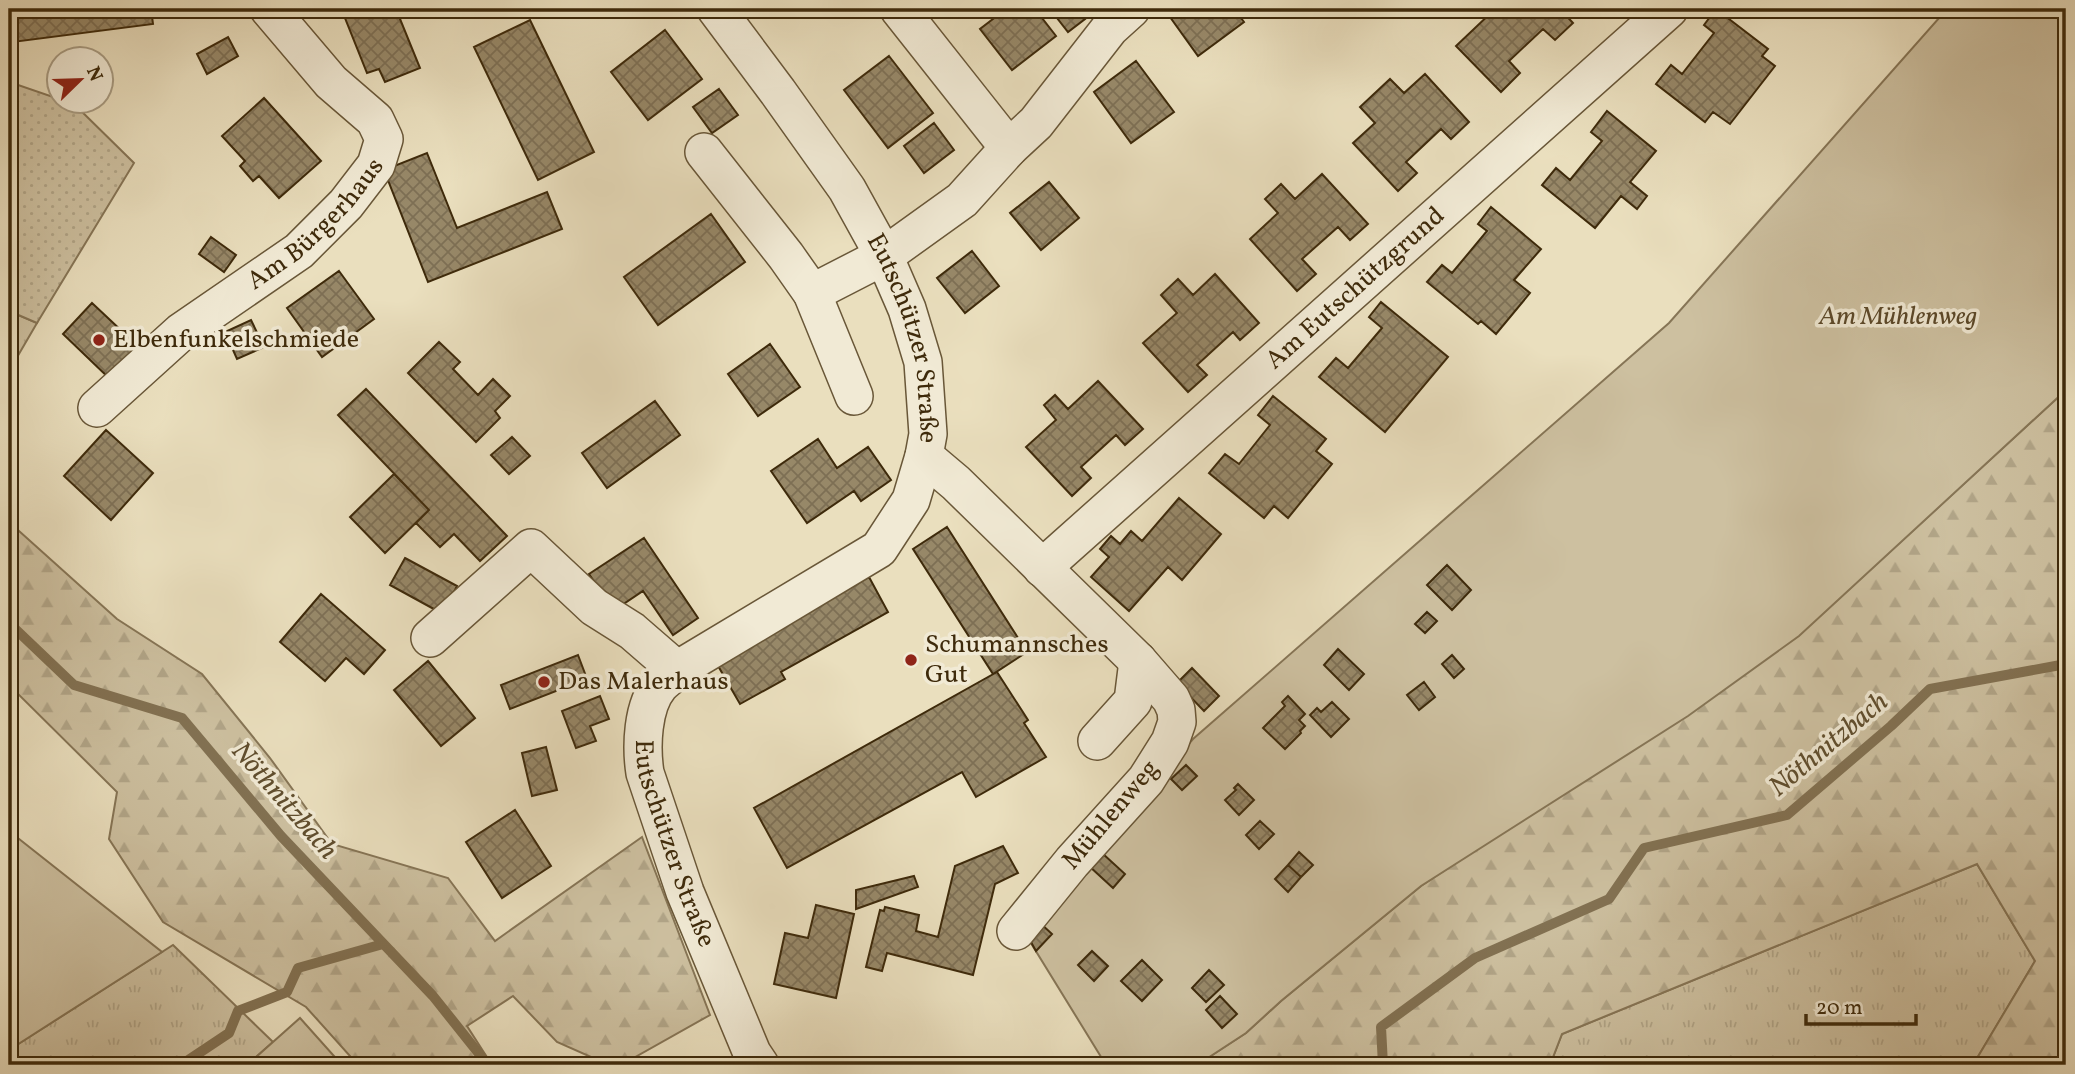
<svg xmlns="http://www.w3.org/2000/svg" width="2075" height="1074" font-family="Vollkorn,serif">
<style>
.grass{fill:url(#grass-tufts);stroke:#867556;stroke-width:2}
.forest{fill:url(#forest-firs);stroke:#867556;stroke-width:2}
.park{fill:url(#park-dots);stroke:#867556;stroke-width:2}
.garden{fill:#cdc0a0;stroke:#867556;stroke-width:2}
.lines{fill:none;stroke-linecap:round;stroke-linejoin:round}
.stream{stroke:#827152;stroke-width:10}
.building{fill:url(#building-cross-hatch);stroke:#3e2a0b;stroke-width:2}
.minor-casing{stroke:#695738;stroke-width:40}
.minor{stroke:#f1ead5;stroke-width:37}
.poi-dot{fill:#8f2418;stroke:#f1ead5;stroke-width:2.5}
.labels{text-anchor:middle;dominant-baseline:central;stroke-width:7;stroke-linejoin:round;paint-order:stroke}
.street-label{font-size:26px;fill:#3e2a0b;stroke:#f1ead5}
.park-label{font-size:26px;font-style:italic;fill:#5b4829;stroke:#f1ead5}
.poi-label{font-size:26px;fill:#3e2a0b;stroke:#f1ead5;text-anchor:start}
.water-label{font-size:28px;font-style:italic;fill:#604e2e;stroke:#f1ead5}
</style>
<defs>
<pattern id="grass-tufts" width="24" height="20" patternUnits="userSpaceOnUse" patternTransform="scale(1.75)"><rect width="24" height="20" fill="#cdc0a0"/><path d="M3 7l-1-3M5 7V3M7 7l1-3M15 17l-1-3M17 17v-4M19 17l1-3" fill="none" stroke="#b1a588"/></pattern>
<pattern id="forest-firs" width="22" height="20" patternUnits="userSpaceOnUse" patternTransform="scale(1.75)"><rect width="22" height="20" fill="#cdc0a0"/><path d="M5 1l3.5 6h-7zM16 11l3.5 6h-7z" fill="#b1a588"/></pattern>
<pattern id="park-dots" width="8" height="8" patternUnits="userSpaceOnUse" patternTransform="scale(1.75)"><rect width="8" height="8" fill="#cdc0a0"/><path d="M2 2h.1M6 6h.1" fill="none" stroke="#b1a588" stroke-width="1.8" stroke-linecap="round"/></pattern>
<pattern id="building-cross-hatch" width="8" height="8" patternUnits="userSpaceOnUse" patternTransform="scale(1.75)"><rect width="8" height="8" fill="#978868"/><path d="M0 0l8 8M0 8l8-8" fill="none" stroke="#7d6f54"/></pattern>
</defs>
<rect width="100%" height="100%" fill="#eadfbe"/>
<filter id="stains"><feTurbulence type="fractalNoise" baseFrequency=".00286" numOctaves="4"/><feColorMatrix values="0 0 0 0 .2 0 0 0 0 .09 0 0 0 0 .02 0 0 0 .5 -.17"/></filter>
<radialGradient id="worn" r=".72"><stop offset=".6" stop-color="#630" stop-opacity="0"/><stop offset="1" stop-color="#630" stop-opacity=".3"/></radialGradient>
<path class="grass" d="M9,311L37,323L9,371Z
M1977,864L2035,961L1973,1065H1550L1562,1034Z
M173,945L273,1042L247,1065H9V1050Z"/>
<path class="forest" d="M2066,390V1065H1973L2035,961L1977,864L1562,1034L1550,1065H1197L1246,1033L1281,1001L1421,886L1798,636Z
M9,522L117,619L202,674L270,758L332,844L448,878L495,941L642,837L710,1015L621,1065H609L557,1042L513,996L467,1026L492,1065H358L306,1007L163,922L109,839L117,792L11,687L9,683Z"/>
<path class="park" d="M9,30L18,85L59,99L60,102L73,103L134,163L37,323L9,311Z"/>
<path class="garden" d="M1947,9H2066V390L1799,636L1688,716L1421,886L1281,1001L1246,1033L1197,1065H1106L1026,935L1193,739L1669,323Z
M9,831L162,952L9,1050Z
M300,1018L342,1065H247Z"/>
<g class="lines">
<path class="stream" d="M9,623L74,685L182,718L281,836L433,996L488,1065
M181,1065L229,1033L238,1011L287,992L298,968L383,944
M1383,1065L1381,1027L1475,958L1609,899L1644,848L1787,815L1891,726L1930,689L2066,664"/>
</g>
<path class="building" d="M9,9H151L153,24L13,42Z
M354,9H396L420,68L385,82L379,69L367,73L343,13Z
M1006,9H1035L1056,36L1012,70L980,29Z
M1050,9H1077L1085,19L1068,32Z
M1182,9H1234L1244,22L1198,56L1170,17Z
M1495,9H1560L1573,23L1555,40L1543,29L1509,61L1520,73L1501,92L1456,46Z
M1716,9L1768,49L1762,56L1775,66L1730,124L1713,112L1705,122L1656,84L1671,65L1682,74L1714,33L1704,25Z
M530,20L594,152L538,180L474,47Z
M665,30L702,79L648,120L611,72Z
M228,37L238,56L207,74L197,54Z
M889,56L933,113L888,148L844,90Z
M1136,61L1174,112L1131,143L1094,92Z
M1425,74L1469,122L1451,139L1441,129L1406,162L1417,173L1398,191L1353,143L1375,123L1360,107L1390,79L1404,93Z
M719,89L738,115L712,133L693,107Z
M264,98L321,161L279,198L259,176L253,181L240,166L245,161L222,136Z
M1607,111L1656,151L1630,182L1647,196L1637,209L1621,196L1595,228L1542,185L1556,168L1570,180L1602,141L1591,132Z
M934,123L954,150L924,173L904,146Z
M427,153L457,228L547,192L562,229L428,282L384,170Z
M1322,174L1368,224L1350,240L1338,227L1302,259L1316,274L1297,291L1250,239L1278,213L1265,199L1281,184L1295,199Z
M1049,182L1079,218L1041,250L1010,213Z
M1491,207L1541,249L1514,280L1530,293L1496,334L1481,321L1478,324L1427,282L1442,265L1452,273L1487,231L1478,224Z
M711,214L745,262L658,325L624,277Z
M211,237L236,255L224,272L199,254Z
M972,251L999,286L965,313L937,278Z
M339,271L374,319L322,357L287,308Z
M1215,274L1259,323L1240,340L1233,332L1197,365L1207,375L1188,392L1143,343L1177,313L1161,295L1178,279L1193,295Z
M1381,302L1448,357L1385,432L1319,377L1336,358L1348,368L1382,328L1369,317Z
M92,303L140,348L111,380L63,334Z
M251,320L264,347L237,359L225,332Z
M439,342L460,362L453,369L478,395L493,379L510,396L495,411L500,418L476,442L408,373Z
M770,344L800,387L758,416L728,374Z
M1098,381L1143,429L1125,445L1116,435L1081,467L1091,478L1072,496L1026,447L1056,420L1044,405L1055,395L1068,409Z
M366,389L507,536L480,561L454,534L440,547L416,523L429,510L338,415Z
M1273,396L1326,439L1316,451L1332,464L1288,518L1274,506L1264,518L1209,473L1225,454L1239,464L1270,425L1258,415Z
M655,401L680,435L607,488L582,453Z
M106,430L153,473L111,520L64,476Z
M512,437L530,456L509,474L491,455Z
M818,439L837,468L868,447L891,480L861,501L854,491L807,523L771,471Z
M394,474L429,510L385,553L350,517Z
M1179,498L1221,534L1182,580L1168,567L1129,611L1091,577L1109,557L1100,549L1111,536L1120,544L1131,531L1142,541Z
M947,527L1027,652L993,674L913,549Z
M644,538L698,618L673,635L643,591L613,611L589,574Z
M405,558L457,586L443,614L390,585Z
M1447,565L1471,590L1452,610L1427,585Z
M869,577L888,612L781,672L785,679L740,704L717,664Z
M321,594L385,650L364,674L346,658L325,681L280,642Z
M1427,612L1437,621L1425,633L1415,624Z
M1338,649L1364,674L1349,690L1324,665Z
M578,655L587,679L510,709L501,685Z
M1452,655L1464,669L1454,678L1442,664Z
M428,661L475,718L441,746L394,690Z
M1192,668L1219,696L1204,711L1177,683Z
M997,672L1028,720L1024,723L1046,757L976,797L962,772L787,868L754,808Z
M1424,682L1435,697L1419,710L1407,695Z
M600,696L609,719L590,726L596,741L576,748L562,711Z
M1288,696L1305,714L1299,720L1305,726L1300,731L1301,733L1285,749L1263,728L1285,706L1282,702Z
M1332,702L1349,719L1331,737L1310,715L1317,708L1321,712Z
M546,747L557,790L532,796L522,753Z
M1186,765L1197,776L1182,790L1171,779Z
M1238,784L1254,800L1239,815L1225,800L1236,790L1234,788Z
M515,810L551,866L502,898L466,842Z
M1260,821L1274,834L1259,849L1246,835Z
M1003,846L1018,873L995,884L973,975L887,953L882,971L866,967L880,910L884,911L885,907L919,915L916,931L938,937L955,866Z
M1299,852L1313,865L1301,877L1288,865Z
M1102,853L1125,874L1113,888L1090,867Z
M1288,865L1301,877L1288,892L1275,879Z
M914,876L918,887L856,909V890Z
M816,905L854,914L836,998L774,984L785,933L808,938Z
M1039,922L1052,934L1036,951L1027,935Z
M1092,951L1108,966L1094,981L1078,965Z
M1142,960L1162,980L1142,1001L1121,981Z
M1209,970L1224,985L1206,1002L1192,988Z
M1220,996L1237,1014L1222,1028L1206,1010Z"/>
<g class="lines">
<defs>
<g id="minor">
<path id="s1" d="M716,9L778,92L847,189L884,256L907,309L923,362L928,434L924,456L911,500L879,549L677,670C672,675 665,680 660,685C642,706 641,747 645,773L685,892L752,1053L760,1065"/>
<path d="M899,9L1009,148"/>
<path d="M704,152L786,256L812,293L854,396"/>
<path d="M812,293L884,256L962,200L1009,148L1036,123L1110,28L1131,9"/>
<path id="s2" d="M97,408L181,332L299,251L346,204L376,165L384,139L375,120L331,82L269,9"/>
<path d="M924,456L956,483L1138,661L1171,699L1176,710L1177,722L1170,742L1146,780L1072,862L1016,931"/>
<path id="s3" d="M1042,568L1669,9"/>
<path d="M430,638L531,548L594,607L632,631L677,670"/>
<path d="M1097,741L1133,701L1138,661"/>
</g>
</defs>
<use href="#minor" class="minor-casing"/>
<use href="#minor" class="minor"/>
</g>
<g class="poi-dot">
<circle cx="99" cy="340" r="7"/>
<circle cx="911" cy="660" r="7"/>
<circle cx="544" cy="682" r="7"/>
</g>
<g class="labels">
<g class="street-label">
<text stroke="none"><textPath href="#s2" startOffset="287">Am Bürgerhaus</textPath></text>
<text stroke="none"><textPath href="#s3" startOffset="420">Am Eutschützgrund</textPath></text>
<text stroke="none"><textPath href="#s1" startOffset="385">Eutschützer Straße</textPath></text>
<text transform="translate(1111 815) rotate(-50)">Mühlenweg</text>
<text stroke="none"><textPath href="#s1" startOffset="1036">Eutschützer Straße</textPath></text>
</g>
<g class="park-label">
<text x="1898" y="317">Am Mühlenweg</text>
</g>
<g class="poi-label">
<text x="113" y="340">Elbenfunkelschmiede</text>
<text x="925" y="645">Schumannsches<tspan x="925" dy="30">Gut</tspan></text>
<text x="558" y="682">Das Malerhaus</text>
</g>
<g class="water-label">
<text transform="translate(1829 745) rotate(-40)">Nöthnitzbach</text>
<text transform="translate(284 801) rotate(49)">Nöthnitzbach</text>
</g>
</g>
<rect width="2075" height="1074" fill="none" stroke="#eadfbe" stroke-width="35"/>
<rect x="10" y="10" width="2054" height="1053" fill="none" stroke="#3e2a0b" stroke-width="3.5"/>
<rect x="18" y="18" width="2040" height="1039" fill="none" stroke="#3e2a0b" stroke-width="2"/>
<g transform="translate(80 80) rotate(67)"><circle r="33" fill="#f1ead5" stroke="#a99d84" stroke-width="2"/>
<path d="M0-5L12 26L0 18L-12 26Z" fill="#8f2418"/>
<text y="-10" font-size="19" font-weight="bold" text-anchor="middle" fill="#3e2a0b">N</text>
</g>
<path d="M1806 1014v10h110v-10" fill="none" stroke="#3e2a0b" stroke-width="3.5"/>
<text x="1816" y="1014" font-size="21" fill="#3e2a0b" stroke="#f1ead5" stroke-width="5" paint-order="stroke">20 m</text>
<rect width="100%" height="100%" filter="url(#stains)"/>
<rect width="100%" height="100%" fill="url(#worn)"/>
</svg>
